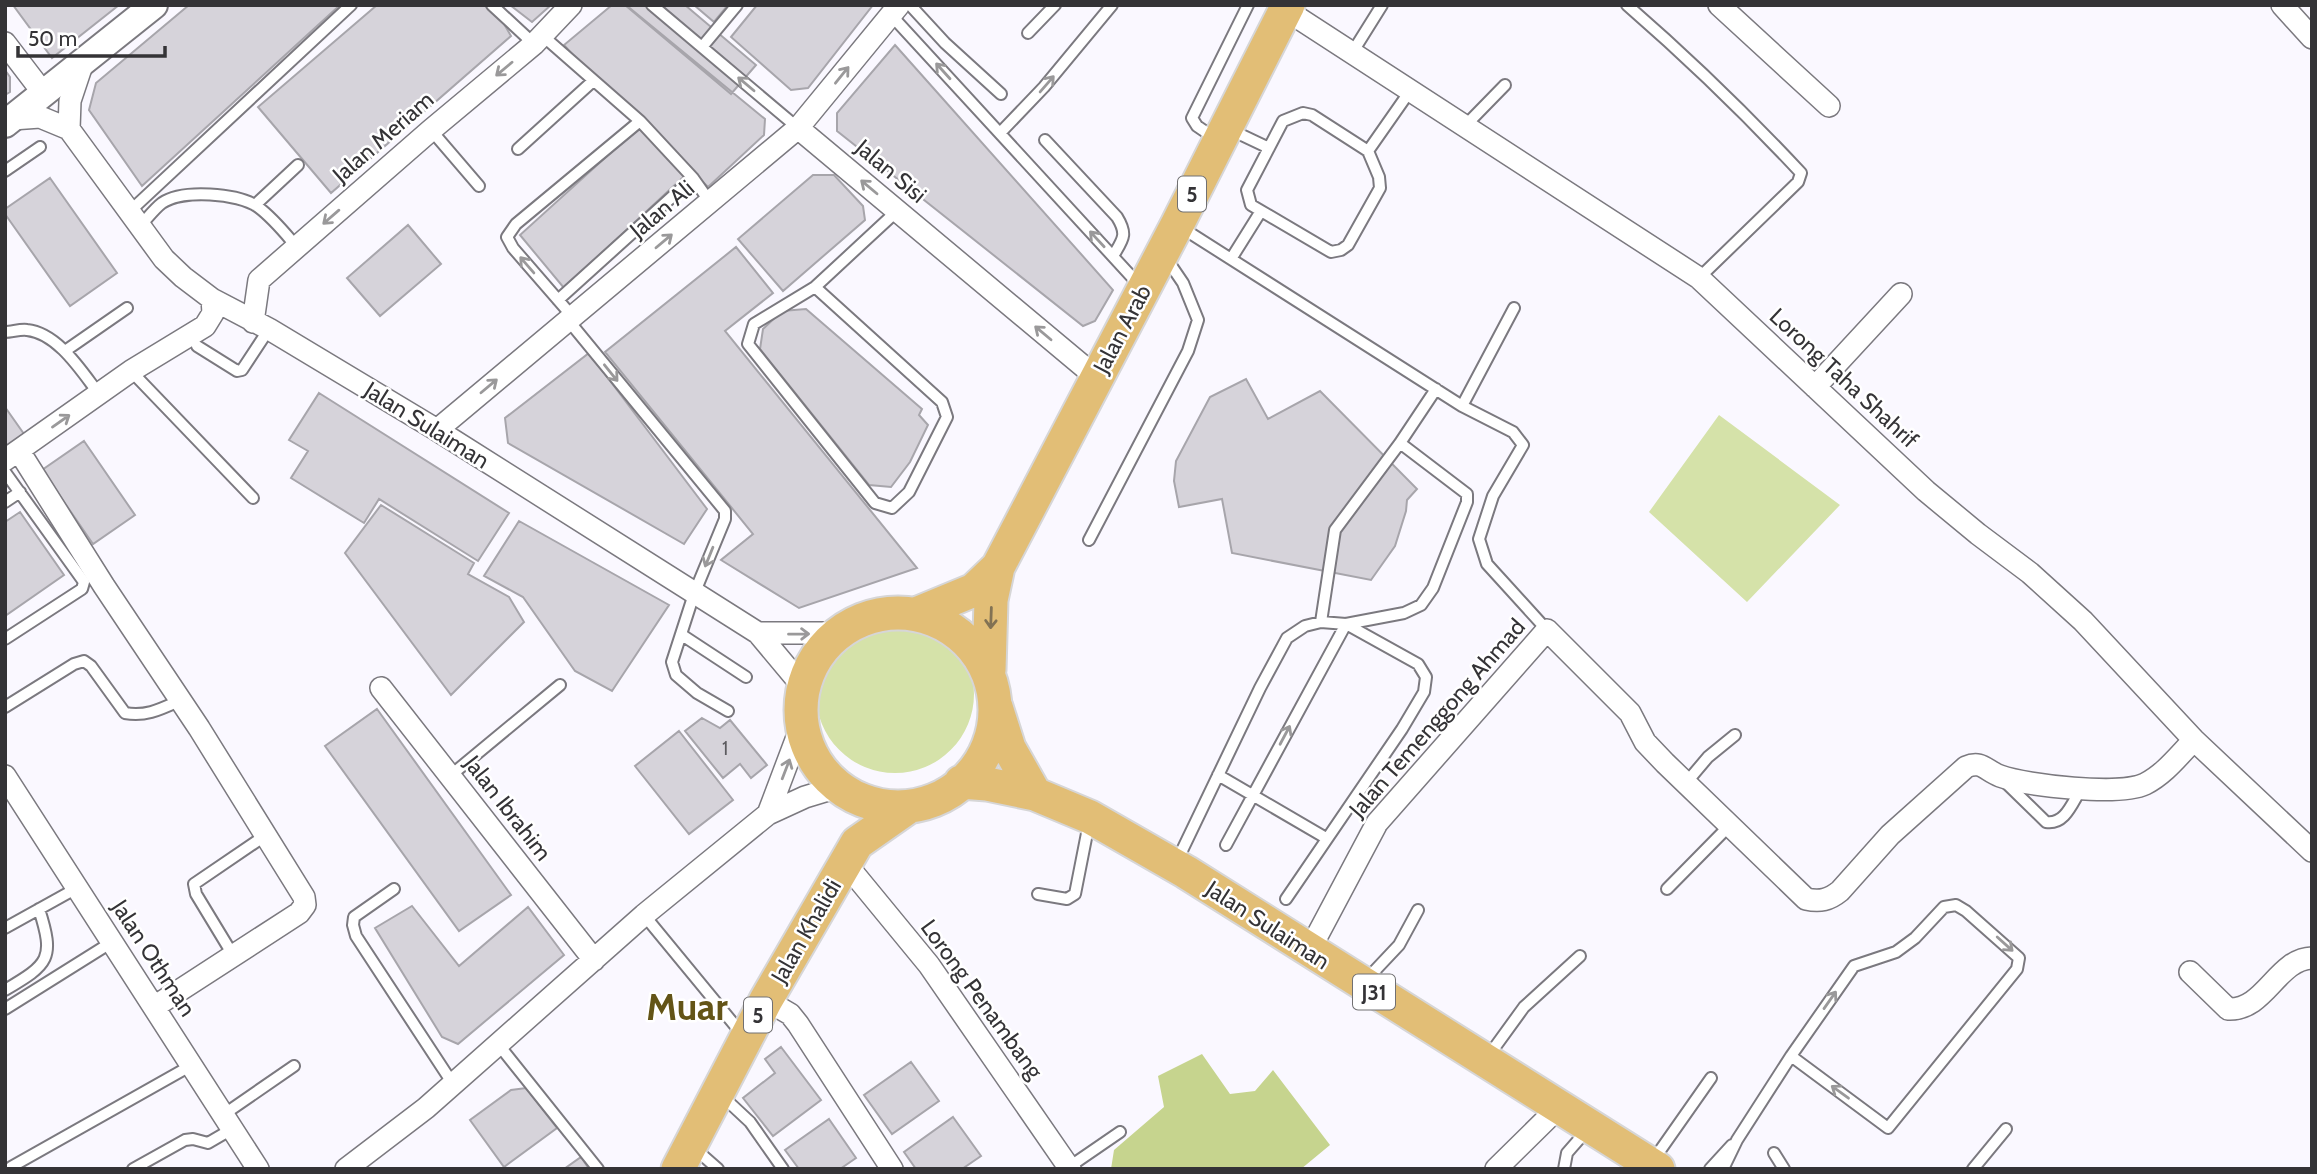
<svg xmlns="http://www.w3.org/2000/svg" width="2317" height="1174" font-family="Cabin,sans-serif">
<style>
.green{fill:#d5e2a9}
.forest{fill:#c6d48e}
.building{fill:#d6d3da;stroke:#a7a5ab;stroke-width:2}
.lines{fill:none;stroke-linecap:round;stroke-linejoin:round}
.service-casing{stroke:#7b797f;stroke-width:14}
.minor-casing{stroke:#7b797f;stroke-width:24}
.tertiary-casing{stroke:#7b797f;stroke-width:30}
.primary-casing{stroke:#d6d6d7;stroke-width:37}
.service{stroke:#fff;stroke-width:10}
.minor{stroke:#fff;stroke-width:21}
.tertiary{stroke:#fff;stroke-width:26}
.primary{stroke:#e2be76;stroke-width:33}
.oneway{stroke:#9a999a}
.oneway2{stroke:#827253}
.labels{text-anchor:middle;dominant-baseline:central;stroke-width:5;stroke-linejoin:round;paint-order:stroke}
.number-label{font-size:19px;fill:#5c5b5f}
.shield{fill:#fff;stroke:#717072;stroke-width:2}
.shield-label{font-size:21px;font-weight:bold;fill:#343336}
.street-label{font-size:23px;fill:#343336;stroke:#fff}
.town-label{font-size:37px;font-weight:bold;fill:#635417;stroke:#fff}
</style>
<rect width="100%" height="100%" fill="#faf8ff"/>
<path class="green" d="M1719,415L1840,505L1747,602L1649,512Z
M816 694a79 79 0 1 1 158 0a79 79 0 1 1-158 0Z"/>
<path class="forest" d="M1202,1054L1230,1094L1255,1091L1273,1070L1330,1145L1301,1169H1111L1114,1150L1164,1107L1158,1076Z"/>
<path class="building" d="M13,5H119L52,58Z
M189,5H340L142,186L89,110L96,83Z
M377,5H484L500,17L511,36L331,193L258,107Z
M510,5H551L532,22Z
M612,5H626L765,119L764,135L708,187L691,170L564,288L520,235L638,128L564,45Z
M625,5H685L756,65L731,94Z
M694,5H728L714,22Z
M757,5H873L808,88L791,90L731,37Z
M895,45L1113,290L1095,321L1083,326L837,131V113Z
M5,70L10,77V92L5,95Z
M813,175H834L863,206L865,220L783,291L738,239Z
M50,178L117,273L70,306L5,214V209Z
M408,225L441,264L380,316L347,278Z
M736,247L773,293L725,331L917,568L799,608L721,560L753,534L605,352Z
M806,309L922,409L919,415L928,425L910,462L891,487L869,485L760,349L763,329L782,311Z
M589,353L707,509L684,544L508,443L505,418Z
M1246,379L1268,419L1320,391L1417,489L1407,500L1406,511L1395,546L1371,580L1232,553L1222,499L1179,507L1174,481L1176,461L1210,397Z
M319,393L509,513L478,561L379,499L364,523L291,478L308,451L289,440Z
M5,407L24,434L5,447Z
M84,441L135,515L93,544L42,470Z
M381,505L474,563L468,574L509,597L524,622L451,695L345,553Z
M20,512L64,575L5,616V522Z
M519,521L669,605L612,691L575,671L523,597L484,576Z
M377,709L511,895L459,931L325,746Z
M702,718L720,728L730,720L767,765L751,778L740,764L723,778L685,731Z
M679,731L733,800L689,834L635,766Z
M412,906L459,966L528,907L564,955L458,1044L442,1037L375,928Z
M781,1047L821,1100L773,1136L743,1098L775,1073L765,1059Z
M911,1062L939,1101L892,1134L864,1095Z
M526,1088L557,1128L504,1167L470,1120L511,1090Z
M953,1117L981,1156L962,1169H916L904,1152Z
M829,1119L856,1158L840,1169H799L785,1150Z
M581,1157L589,1169H564Z"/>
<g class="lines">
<defs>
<path id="service" d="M492,5L534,44
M652,5L798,128
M910,5L945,43L1001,94
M1627,5C1688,58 1746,114 1801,173L1798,182L1699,278
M891,15L1141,287
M1028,33L1055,5
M543,36L640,121L516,224L507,237L513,248L572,316
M702,47L737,5
M1352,53L1382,5
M1303,113L1312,115L1368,151L1379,177L1380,188L1348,245L1341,250L1331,252L1251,205L1247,190L1283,121Z
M640,121L693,178
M1464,127L1505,85
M1229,129L1269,148
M431,130L479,186
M1000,133L1044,87L1112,5
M1216,139L1197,126L1192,118L1248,5
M1045,140L1117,217C1128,235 1123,239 1113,256
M518,149L593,81
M1368,151L1410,91
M5,171L40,147
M255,205L298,165
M128,213L351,5
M1179,226L1462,406L1513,432L1523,445L1493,496L1479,539L1487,564L1547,630
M139,227C146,220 154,209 162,203C182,189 238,193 258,207C273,218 284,232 296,246
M1231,259L1261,211
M815,287L754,324L748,344L875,503L892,508L909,492L947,417L942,402L815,287L897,211
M558,300L693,178L710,202
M568,320L725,511V519L694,594L672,662L676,675L697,693L728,711
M5,332C12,332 20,329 27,330C58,333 82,372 99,394
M197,346L237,371L242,370L269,329
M65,351L127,308
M131,371L253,498
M1462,406L1514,308
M5,472L84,582L82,589L5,639
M5,502L20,492
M1089,540L1188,351L1198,320L1183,283L1166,258
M1321,622L1335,530L1400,443
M682,635L746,677
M5,707L74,664L84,661L91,666L125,713C146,717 161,709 181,700
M1218,775L1326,838
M450,776L560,685
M2005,782L2046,822C2065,825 2072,803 2081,789
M1686,783L1708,757L1735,735
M1226,845L1346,624L1418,664L1426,677L1424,692L1402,729L1286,899
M1176,863L1260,688L1287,638L1305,626L1321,622L1346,624L1404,613L1421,605L1433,588L1467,502V494L1400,443L1436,389
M394,889L354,917L353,925L356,936L453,1084
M1667,889L1729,826
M1038,894L1067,899L1075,894L1089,823
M644,915L742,1034
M5,928L77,888
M233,955L196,894L194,884L266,835
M1366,980L1399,945L1418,910
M5,990C49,964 55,959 39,909
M5,1009L112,942
M498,1044L598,1169
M1487,1058L1524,1007L1580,956
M720,1094L750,1122L783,1169
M223,1115L294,1066
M693,1147L718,1169
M1774,1153L1784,1169
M1652,1162L1711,1078
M11,1167L192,1065
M1069,1167L1120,1132
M133,1169L185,1140L193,1139L208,1143L232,1129
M1564,1169L1567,1153L1588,1129
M1710,1169L1732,1145
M1723,1169L1737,1140L1791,1056L1854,966L1896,952L1915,938L1944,907L1956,905L1966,911L2019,958L2017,969L1888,1128L1791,1056
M1973,1169L2006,1129"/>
<path id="minor" d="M1719,5L1829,106
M2282,5L2312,38
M1286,10L1699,278L1926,491L1978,534L2030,573L2083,621L2194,740L2312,851
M5,43L44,94
M12,119L40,117L69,129L164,259L183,277L212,299L269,329L437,430L758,633H841
M798,128L1096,377
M69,129L70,101L82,65
M253,322L259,280L431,130L534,44L571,5
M1815,387L1901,294
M437,430L798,128L899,5
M19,451L104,586L199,728L304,897L305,905L299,913L154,1007
M5,460L131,371L205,326L213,313L212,299
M758,633L804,688
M381,688L594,960
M5,776L258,1169
M768,814L802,724
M846,864L929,965L1070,1169
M1309,951L1377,823L1547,630L1630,713L1645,742L1665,763L1806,899C1820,902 1829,900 1840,891L1890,835L1966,767C1982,760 1986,771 2000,776C2028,786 2120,796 2145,784C2165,774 2179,755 2194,740
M2190,972L2228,1009C2265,1011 2277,959 2312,958
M766,1000L790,1014L798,1024L892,1169
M346,1169L426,1108L644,915L768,814L805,797L838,787
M1496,1169L1559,1107"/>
<path id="tertiary" d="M5,124L154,5"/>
<path id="primary" d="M801 710a97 97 0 1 1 194 0a97 97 0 1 1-194 0Z
M916,614L974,590L998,567L1177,225L1288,5
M989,670L991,600L998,567
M996,707L1009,748L1035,794
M961,782L987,784L1035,794L1090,817L1186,872L1658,1169
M678,1169L766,1000L857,843L907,808"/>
</defs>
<use href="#service" class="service-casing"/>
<use href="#minor" class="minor-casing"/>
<use href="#tertiary" class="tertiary-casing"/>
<use href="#primary" class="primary-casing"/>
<use href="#service" class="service"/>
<use href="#minor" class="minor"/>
<use href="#tertiary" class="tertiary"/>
<use href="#primary" class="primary"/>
</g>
<defs><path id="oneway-shaft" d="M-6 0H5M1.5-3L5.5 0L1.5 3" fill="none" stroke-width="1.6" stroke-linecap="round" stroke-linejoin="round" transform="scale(1.75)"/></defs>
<g class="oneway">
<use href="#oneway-shaft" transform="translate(504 69) rotate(140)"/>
<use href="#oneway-shaft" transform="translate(943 71) rotate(-132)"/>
<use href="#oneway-shaft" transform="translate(842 75) rotate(-51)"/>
<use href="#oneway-shaft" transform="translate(746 84) rotate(-140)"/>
<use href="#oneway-shaft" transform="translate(1047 84) rotate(-49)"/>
<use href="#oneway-shaft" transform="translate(869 187) rotate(-140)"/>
<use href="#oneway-shaft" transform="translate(331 217) rotate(139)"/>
<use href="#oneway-shaft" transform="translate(1097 239) rotate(-133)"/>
<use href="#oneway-shaft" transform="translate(664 241) rotate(-40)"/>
<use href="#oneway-shaft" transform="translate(527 265) rotate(-131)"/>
<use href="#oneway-shaft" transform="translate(1043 333) rotate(-140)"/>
<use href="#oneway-shaft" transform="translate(611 373) rotate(51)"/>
<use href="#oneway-shaft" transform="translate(489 386) rotate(-40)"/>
<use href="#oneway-shaft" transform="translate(61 421) rotate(-35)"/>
<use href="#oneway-shaft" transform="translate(709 557) rotate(112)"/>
<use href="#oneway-shaft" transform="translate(799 634) rotate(-1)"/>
<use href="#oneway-shaft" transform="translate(1285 735) rotate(-62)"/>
<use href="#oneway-shaft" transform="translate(786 769) rotate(-69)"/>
<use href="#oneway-shaft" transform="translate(2005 944) rotate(42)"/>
<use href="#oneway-shaft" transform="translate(1830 1000) rotate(-55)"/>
<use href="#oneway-shaft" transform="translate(1840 1092) rotate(-144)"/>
</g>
<use class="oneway2" href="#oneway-shaft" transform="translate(991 618) rotate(92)"/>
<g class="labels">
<g class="number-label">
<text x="725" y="748">1</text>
</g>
<g class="shield">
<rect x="1178" y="176.5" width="28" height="35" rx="5"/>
<rect x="1353" y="974.5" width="42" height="35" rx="5"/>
<rect x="744" y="997.5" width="28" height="35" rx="5"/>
</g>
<g class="shield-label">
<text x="1192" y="194">5</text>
<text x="1374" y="992">J31</text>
<text x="758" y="1015">5</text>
</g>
<g class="street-label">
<text transform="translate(383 137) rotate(-41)">Jalan Meriam</text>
<text transform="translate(891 171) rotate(40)">Jalan Sisi</text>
<text transform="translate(662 209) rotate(-40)">Jalan Ali</text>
<text transform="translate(1122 329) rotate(-62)">Jalan Arab</text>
<text transform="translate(1844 378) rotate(43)">Lorong Taha Shahrif</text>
<text transform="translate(427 425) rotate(32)">Jalan Sulaiman</text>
<text transform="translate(1437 718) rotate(-49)">Jalan Temenggong Ahmad</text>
<text transform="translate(508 808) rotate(52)">Jalan Ibrahim</text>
<text transform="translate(1268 925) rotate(33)">Jalan Sulaiman</text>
<text transform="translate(806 931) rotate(-60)">Jalan Khalidi</text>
<text transform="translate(154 958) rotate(57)">Jalan Othman</text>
<text transform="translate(982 999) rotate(54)">Lorong Penambang</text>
</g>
<g class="town-label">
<text x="687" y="1006">Muar</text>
</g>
</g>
<rect width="2317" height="1174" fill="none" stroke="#343336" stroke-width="14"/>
<path d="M18 46v10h147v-10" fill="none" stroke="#343336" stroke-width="3.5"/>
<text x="28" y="46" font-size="21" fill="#343336" stroke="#ffffff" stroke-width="5" paint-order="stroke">50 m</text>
</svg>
